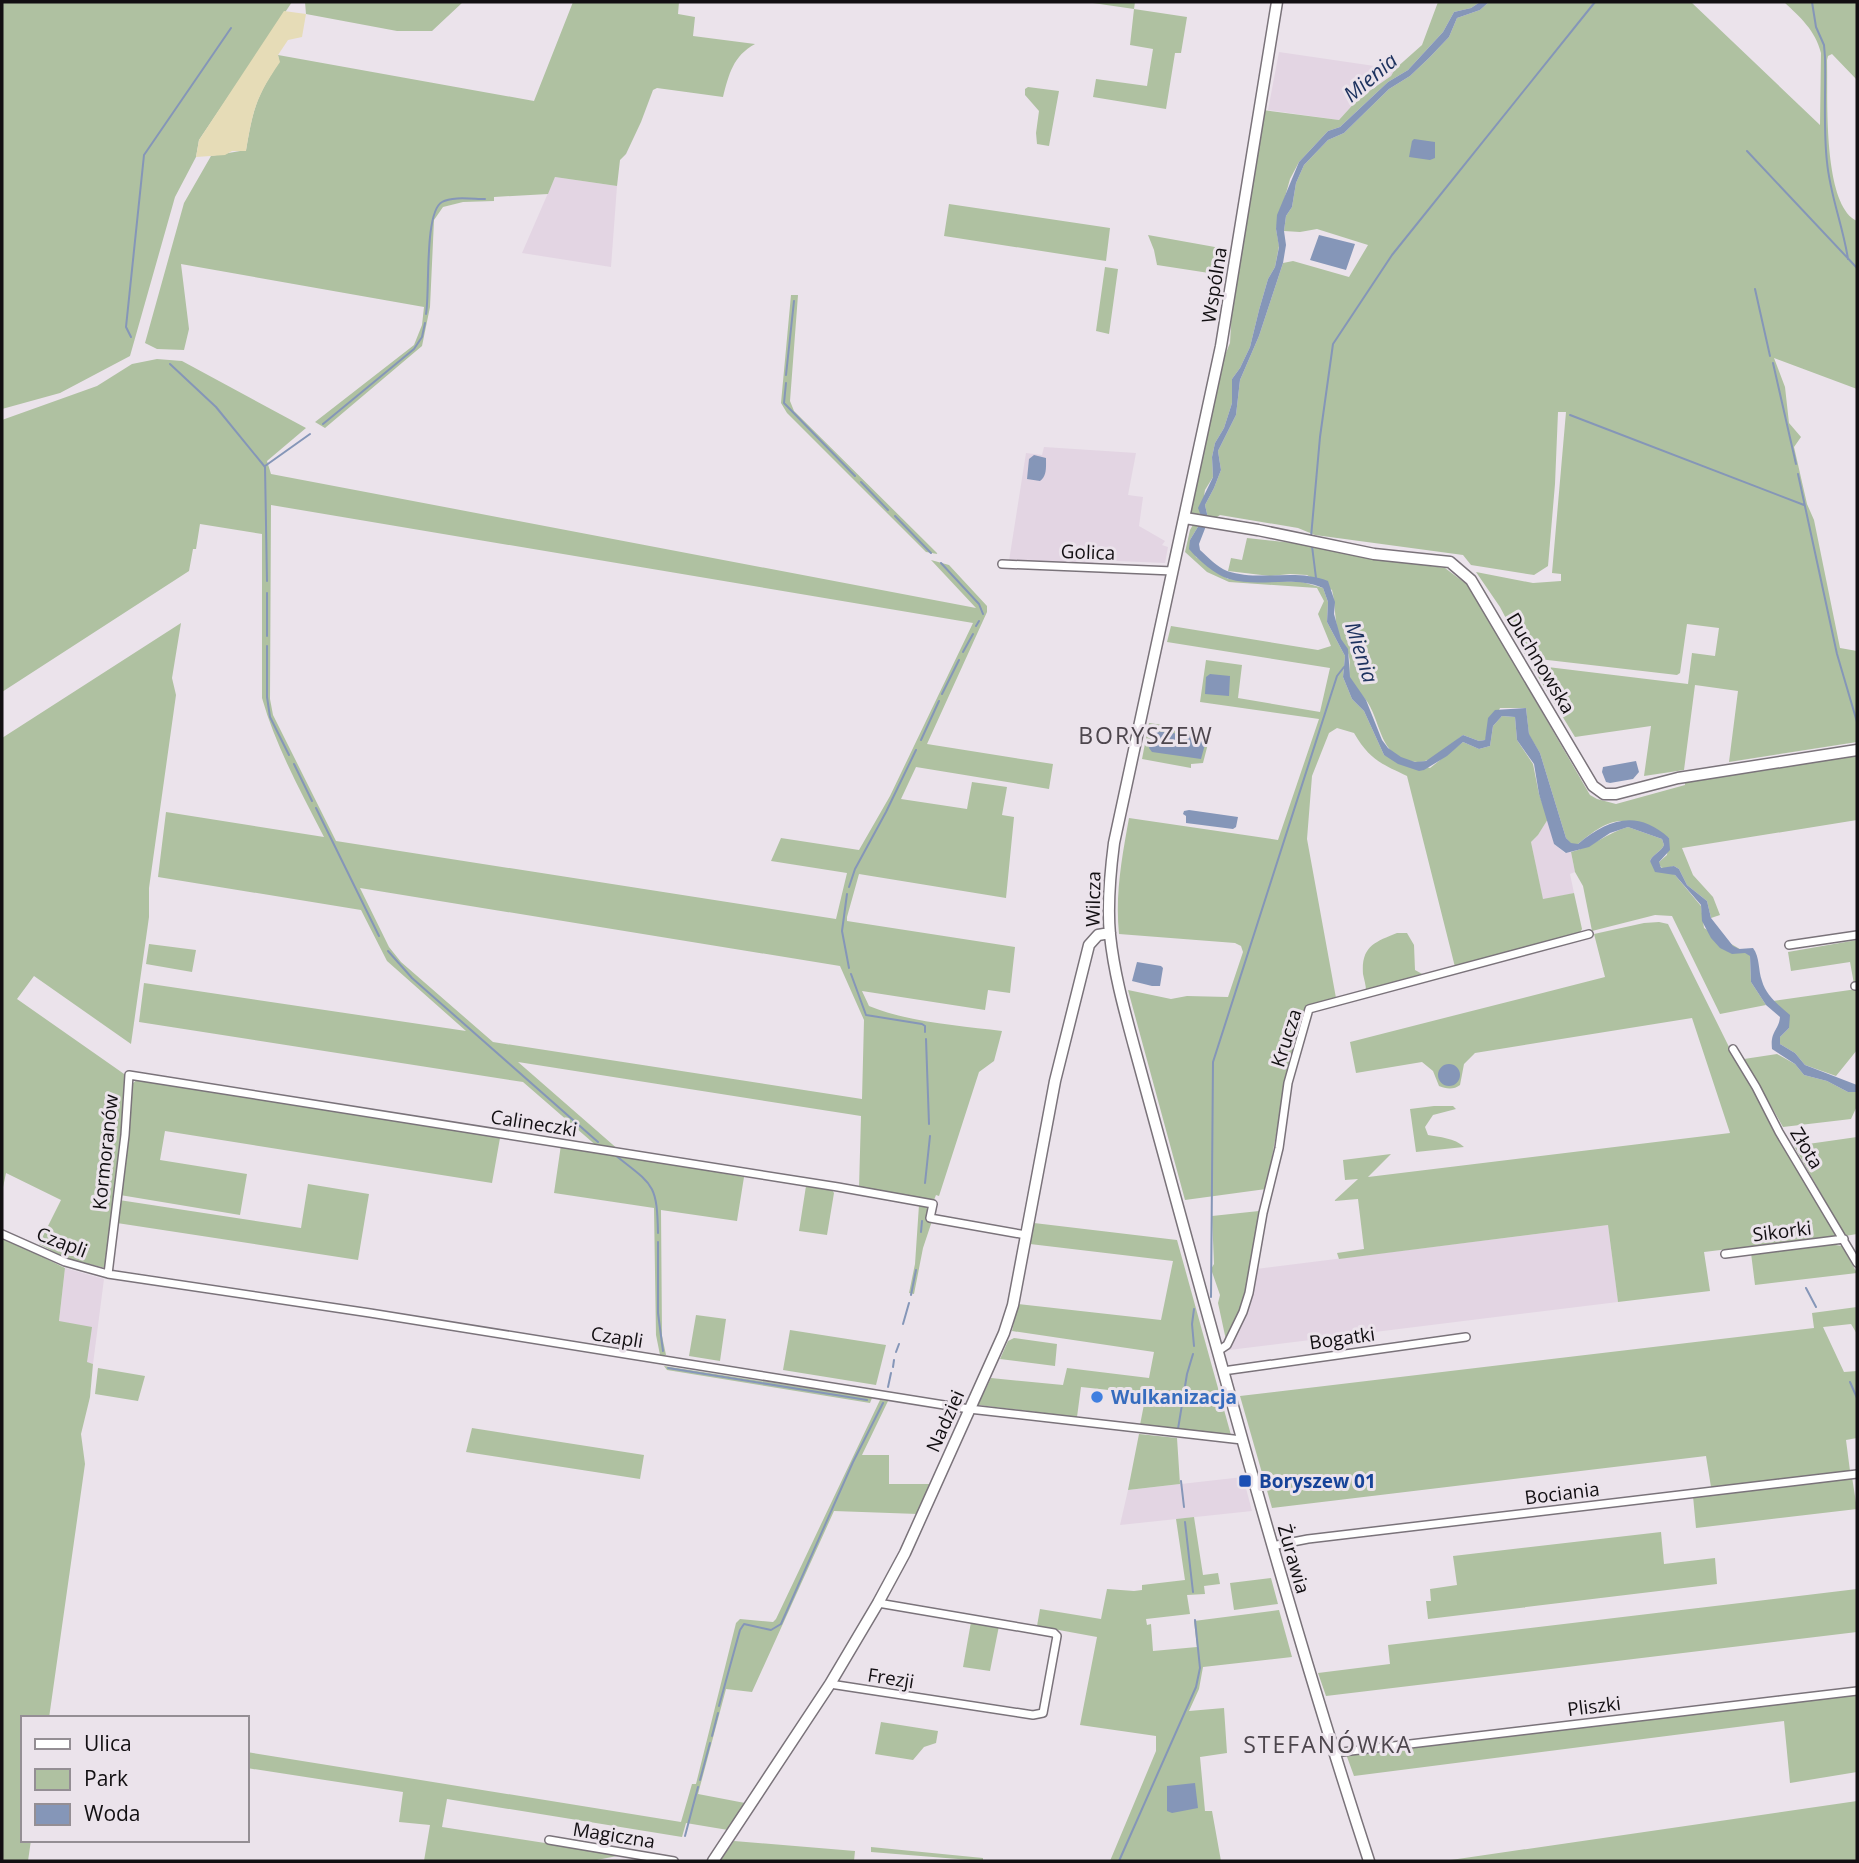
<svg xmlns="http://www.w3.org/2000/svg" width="1859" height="1863" font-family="'Open Sans',sans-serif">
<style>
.built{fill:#e3d5e3}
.green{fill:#afc1a1;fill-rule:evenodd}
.sand{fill:#e6dcb7}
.water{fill:#8596b8}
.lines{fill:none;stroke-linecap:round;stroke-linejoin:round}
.stream{stroke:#8596b8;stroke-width:2}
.street-casing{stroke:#7a737a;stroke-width:10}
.secondary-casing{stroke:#7a737a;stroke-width:13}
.street{stroke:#fff;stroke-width:7}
.secondary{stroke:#fff;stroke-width:10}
.shop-dot{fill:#3f7fe0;stroke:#ebe3eb;stroke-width:2.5}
.transit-dot{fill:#1a4fb4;stroke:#ebe3eb;stroke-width:2.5}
.labels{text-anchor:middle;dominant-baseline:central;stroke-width:6;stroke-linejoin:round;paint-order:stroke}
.street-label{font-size:19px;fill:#120f12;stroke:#ebe3eb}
.shop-label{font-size:19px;font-weight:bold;fill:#366cbe;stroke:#ebe3eb;text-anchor:start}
.transit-label{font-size:19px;font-weight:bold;fill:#164399;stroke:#ebe3eb;text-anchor:start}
.water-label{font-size:21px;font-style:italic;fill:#1c315e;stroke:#ebe3eb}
.quarter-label{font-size:23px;letter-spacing:2px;fill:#4d464d;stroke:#ebe3eb}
</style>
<rect width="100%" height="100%" fill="#ebe3eb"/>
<path class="built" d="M1279,52L1395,69L1391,76L1358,99L1339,120L1268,110Z
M555,177L617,186L611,267L522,253Z
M1044,447L1136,453L1128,495L1143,497L1139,526L1165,541L1162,545L1168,547L1165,563L1094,560L1093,566L1009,561L1026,453L1042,455Z
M1548,819L1554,844L1565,853L1571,852L1575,872L1570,874L1574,893L1543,900L1531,842L1538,835Z
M1608,1225L1618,1302L1229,1350L1248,1307L1256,1269Z
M65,1268L104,1279L93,1364L55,1357Z
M1243,1477L1252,1511L1120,1525L1128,1490Z"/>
<path class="green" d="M2,2H292L199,140L196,157L175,197L130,356L60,393L2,409Z
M305,2H463L432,31H397L306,14Z
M573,2H679L678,14L695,17L693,36L755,44C733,56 729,74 723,97L657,88L653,90L641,122L626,154L620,160L617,186L555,177L548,194L494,197V201L463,202L443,207L434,220L430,307L422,346L325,428L315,422L414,345L422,325L424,307L181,264L189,329L184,350L157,349L145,343L184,203L211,156L246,150C253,109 256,97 279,62L278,55L534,101Z
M1086,2H1135L1134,9L1187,17L1181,53H1175L1166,109L1093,97L1096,79L1147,86L1153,49L1130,45L1134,9Z
M1438,2H1480L1471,8L1454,12L1443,32L1408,70L1388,82L1340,127L1328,131L1299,162L1290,179L1276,229L1279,246L1275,267L1268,279L1259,310L1250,347L1240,368L1232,379V403L1224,428L1215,443L1212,457L1213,477L1205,490L1201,516L1190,514L1223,360L1230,343L1232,307L1263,110L1339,120L1358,99L1391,76L1395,69L1422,45Z
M1489,2H1691L1820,125L1821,53C1815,30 1801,18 1784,2H1857V80L1832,54L1828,56L1827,60C1828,95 1822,205 1857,221V389L1774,358L1785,387L1789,423L1801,437L1794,447L1807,504L1814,520L1840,648L1857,651V742L1729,762L1738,691L1695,685L1684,770L1644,776L1651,726L1575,737L1531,665L1688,684L1692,653L1715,656L1719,628L1687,624L1680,673L1677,675L1539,659L1528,660L1500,607L1476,572L1533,583L1561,581V574L1552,573L1566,412H1558L1555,484L1548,566L1534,575L1471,565L1463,555L1315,535L1298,528L1220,515L1214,519L1208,518L1205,505L1214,488L1221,470L1218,451L1236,415L1240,380L1259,336L1283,263L1293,261L1349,277L1368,245L1317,229L1300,232L1284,231L1286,216L1292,207L1296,183L1304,165L1328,140L1344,133L1389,89L1410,76L1429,58L1449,37L1457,18L1480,10Z
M1028,87L1059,91L1049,146L1037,144L1036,133L1039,111L1025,95V89Z
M949,204L1110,228L1106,261L944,236Z
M1148,235L1226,249L1222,275L1157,265L1154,250Z
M1105,267L1118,269L1109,334L1096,331Z
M791,295H798L790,401L794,411L938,554L926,552L787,413L781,403Z
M157,359L182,361L306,428L267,461L271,474L976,608L931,560L949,565L987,606V612L927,744L1053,764L1049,789L916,767L901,799L967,809L972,782L1007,787L1002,815L1014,817L1006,898L859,874L847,917V921L1015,947L1010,993L988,990L985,1010L862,991L869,1006C907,1022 961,1026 1002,1031L994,1061L979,1072L939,1196L936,1195L934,1200L859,1188L861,1116L518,1062L620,1151L599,1148L523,1082L139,1022L144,983L466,1031L387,961L361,910L158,877L166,812L324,837C301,792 276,747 262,698V534L200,524L196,549H193L189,571L2,692V420L97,386L132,364ZM271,505L973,623L890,796L859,850L781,838L771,861L847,873L836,919L336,841L273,715L270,699ZM360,888L840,966L864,1020L862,1099L493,1042L401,962L389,947Z
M1194,523L1199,525L1190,540L1196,557L1228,579L1302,582L1323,588L1328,602L1327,622L1345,656L1343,677L1352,699L1364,711L1384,755L1430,768L1463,742L1479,749L1490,746L1493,726L1502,716L1515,717L1517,740L1533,764L1539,794L1548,819L1538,835L1531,842L1543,899L1574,893L1582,929L1579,935L1455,967L1407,776C1380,763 1370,760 1354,733L1337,728L1329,733L1312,776L1307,839L1336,998L1306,1006L1284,1092L1266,1189L1185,1200L1128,990L1171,999L1187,996L1228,997L1243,952L1241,946L1235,943L1119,934C1115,894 1122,857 1129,818L1278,840L1319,719L1200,702L1206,660L1242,665L1238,698L1320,712L1330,668L1167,642L1171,626L1318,650L1331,646L1318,614L1324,601L1317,588L1229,582L1207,572L1185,552L1190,530Z
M1247,538L1294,543L1365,557L1445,568L1469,586L1590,795L1597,799L1616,804L1685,785V782L1857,754V820L1682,848L1693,875L1713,897L1720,915L1711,918L1707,901L1687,885L1679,869L1674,866L1664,869L1659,865V862L1667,855L1669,838C1626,818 1618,811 1578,844H1571L1566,838L1540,753L1529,735L1526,708H1500L1485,740L1479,741L1463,735C1450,745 1435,762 1418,762C1379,761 1382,722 1366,700C1361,693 1353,687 1350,678C1348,672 1351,663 1349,657C1348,649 1343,645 1340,638C1334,622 1336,606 1332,590L1307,575L1290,574L1270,576L1228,571L1231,558L1242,560Z
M181,623L172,678L176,695L149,888V917L131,1044L34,976L17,999L127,1076L106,1268L67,1259L39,1244L61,1200L6,1173L2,1192V738Z
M1149,723L1211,732L1203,763L1191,764V768L1142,759Z
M1628,827L1662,839L1664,845C1661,852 1653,854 1650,861L1675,875L1701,906L1704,928L1750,955L1751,982L1766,1005L1720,1014L1672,916L1655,915L1592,931L1583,886L1575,872L1571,852C1592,847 1607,833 1628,827Z
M1659,922L1668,924L1735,1059L1836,1236L1704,1252L1710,1291L1618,1302L1608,1225L1339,1259L1337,1253L1364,1249L1358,1199L1334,1201L1358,1179L1345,1180L1343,1160L1391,1154L1368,1177L1730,1133L1692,1018L1475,1053L1464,1064L1460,1085C1454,1090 1446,1089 1439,1086L1433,1071L1422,1062L1356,1073L1350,1042L1605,977L1594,934L1644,923Z
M1397,933H1407L1414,945L1415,970L1424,975L1366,991C1366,985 1364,979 1363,974C1361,946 1375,942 1397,933Z
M1857,940V983L1854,984L1850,962L1791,971L1788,952Z
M149,944L196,950L192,972L146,964Z
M1857,989V1050L1836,1076L1805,1065L1795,1053L1780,1044V1037L1789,1028L1773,1001Z
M1777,1054L1795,1064L1804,1075L1827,1081L1848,1092H1857V1106L1851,1119L1783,1127L1744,1059Z
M139,1078L500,1138L492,1183L165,1131L160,1160L247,1174L240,1215L120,1195L132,1084Z
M1434,1106H1453L1456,1109L1433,1115L1425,1127L1428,1135C1439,1137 1455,1138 1464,1147L1416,1152L1410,1109Z
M1857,1137V1234L1845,1236L1794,1146Z
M561,1145L744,1177L737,1221L661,1210L662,1336L666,1355H660L656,1335L654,1208L554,1193Z
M308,1184L369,1194L358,1260L117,1223L119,1200L301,1228Z
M806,1186L832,1190L834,1193L827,1235L799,1231Z
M919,1205L928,1208L926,1219L932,1221L923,1248L914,1294L909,1293L915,1264Z
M1259,1211L1247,1290L1240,1313L1226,1340L1218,1303L1220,1295L1211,1269L1214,1264L1212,1216Z
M1034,1223L1177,1240L1231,1435L1140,1425L1146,1394L1081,1387L1077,1417L978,1405L991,1378L1063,1385L1067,1368L1149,1378L1154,1352L1012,1331L1018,1304L1161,1320L1173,1261L1030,1244Z
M2,1237L65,1268L59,1321L92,1327L87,1362L93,1364L90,1397L81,1434L85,1464L49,1718H23V1840H31L28,1861H2Z
M1829,1244L1842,1246L1857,1273L1755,1285L1751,1253Z
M1857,1307V1334L1851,1324L1823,1327L1844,1372L1857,1371V1438L1846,1440L1850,1471L1711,1487L1706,1456L1272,1508L1240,1396L1814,1328L1812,1313Z
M696,1315L726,1319L720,1361L689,1356Z
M790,1330L886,1345L876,1385L783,1370Z
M1014,1338L1057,1344L1055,1366L1000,1359L1008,1341Z
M664,1366L872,1398L870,1403L667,1370Z
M98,1368L145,1376L138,1401L95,1394Z
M880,1400L888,1401L862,1455H889V1484H931L918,1514L834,1511L752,1692L726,1689L698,1794L745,1803L728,1830L686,1823L682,1837L447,1799L442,1827L622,1855L592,1861H424L430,1825L399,1822L403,1792L247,1768V1752L681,1822L692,1784H696L736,1623L740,1619L773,1622L776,1619Z
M472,1428L644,1455L640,1479L466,1452Z
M1139,1434L1177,1438L1180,1484L1128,1490Z
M1852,1477L1857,1509L1696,1528L1693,1496Z
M1194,1517L1203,1575L1218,1573L1220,1584L1204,1586L1205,1594L1187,1595L1190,1614L1146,1619L1147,1625L1151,1624L1153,1651L1197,1647L1194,1621L1279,1610L1292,1657L1203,1667L1199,1689L1189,1711L1224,1708L1227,1753L1200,1757L1205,1811H1212L1221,1861H1110L1151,1763L1156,1751V1736L1080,1725L1097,1637L1037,1626L1040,1609L1101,1619L1107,1589L1134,1591L1142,1590V1585L1185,1580L1176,1519Z
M1661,1532L1664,1564L1715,1558L1717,1584L1428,1619L1426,1601H1431L1430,1589L1457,1585L1453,1556Z
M1271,1578L1278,1604L1234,1610L1230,1583Z
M1857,1589V1632L1326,1696L1318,1673L1390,1664L1388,1645Z
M971,1622L999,1626L990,1671L963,1667Z
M1857,1693V1772L1790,1783L1784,1721L1354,1776L1346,1754Z
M881,1722L938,1731L936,1743L924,1747L913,1760L875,1754Z
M1857,1801V1861H1444Z
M734,1841L855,1851L854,1861H720Z
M871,1847L983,1858V1861L871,1852Z"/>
<path class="sand" d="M284,11L306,14L302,37L288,40L278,55L280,62C256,97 253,109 246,151H232L225,155L196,157L199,140Z"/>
<path class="water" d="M1480,2H1489L1480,10L1457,18L1449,37L1429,58L1410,76L1389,89L1344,133L1328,140L1304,165L1296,183L1292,207L1286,216L1284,231L1286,245L1283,263L1259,336L1240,380L1236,415L1218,451L1221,470L1214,488L1205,505L1208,518L1201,516L1198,508L1213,477L1212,457L1215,443L1224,428L1232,403V379L1240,368L1250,347L1259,310L1268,279L1275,267L1279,247L1276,229L1277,215L1299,162L1328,131L1340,127L1388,82L1408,70L1443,32L1454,12L1471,8Z
M1414,139L1435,142V158L1430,160L1409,157L1412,141Z
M1319,235L1355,244L1346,270L1310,260Z
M1034,455L1046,458C1046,467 1047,476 1040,481L1027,479L1029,459Z
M1199,525L1206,526L1199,544L1200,550C1208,557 1217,567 1227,571C1260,582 1296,568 1328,581L1335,602L1334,614L1341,639L1348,649L1350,677L1366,700L1382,740L1388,748L1401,757L1415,762L1426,761L1463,735L1479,741L1485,740L1488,718L1495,710L1526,708L1529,734L1540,753L1566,838L1571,843L1578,844C1608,819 1637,809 1669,838L1670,850L1659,862L1661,868L1674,866L1679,869L1687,885L1707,901L1711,918L1733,946L1739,949L1753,948C1760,957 1758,970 1762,981C1766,995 1778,1005 1790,1015L1789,1028L1780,1037V1044L1795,1053L1805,1065L1857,1085V1092H1848L1827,1081L1804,1075L1795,1064L1772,1049C1770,1031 1779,1030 1780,1017L1766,1005L1751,982L1750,956L1745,953L1732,954L1720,948L1711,938L1702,921L1701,905L1675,875L1655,872L1650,861C1653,854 1661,852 1664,845L1662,839L1628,827L1610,833L1589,847L1566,853L1554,844L1539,794L1534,764L1517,740L1515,717L1502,716L1493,726L1490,746L1479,749L1463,742L1447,756L1424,770L1419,771L1398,764L1384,755L1364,711L1352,699L1343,677L1345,656L1327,622L1328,602L1323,588C1293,575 1260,588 1229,579C1216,575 1198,560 1189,549L1190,540Z
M1210,674L1230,676L1229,696L1205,694L1206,677Z
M1154,731L1207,737L1201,759L1152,752L1149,748Z
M1636,761L1639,772L1633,779L1610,783L1606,782L1602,772L1603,767Z
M1189,810L1238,817L1236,827L1233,829L1186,823V816L1183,814L1184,811Z
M1137,962L1161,966L1163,968L1160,986H1152L1132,981Z
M1438 1075a11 11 0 1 1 22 0a11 11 0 1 1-22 0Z
M1195,1783L1198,1808L1172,1813L1167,1811V1786Z"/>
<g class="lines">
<path class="stream" d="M1812,2L1816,27L1824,45L1825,57C1826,91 1823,127 1827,162C1830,195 1843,226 1848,259
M1747,151L1857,268
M1755,289L1770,356
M426,314C430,293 424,212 442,202C452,196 473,199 485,199
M131,337L126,327L144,155L231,28
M1773,363L1796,464
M170,364L216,407L265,467L267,581
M786,375L794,301
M786,383L784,403L855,476
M1570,415L1804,505
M323,424L414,349L422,337L425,323
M265,466L310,434
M1798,474L1837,654L1857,722
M861,482L888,510
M895,516L931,553
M1311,537L1320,437L1333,344L1392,255L1595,2
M1312,546L1316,578
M941,563L979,604L983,614
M267,593V636
M976,626L979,621
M267,646V697L270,717L289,755
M963,652L973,634
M942,694L959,660
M921,740L939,701
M294,764L312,801
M316,808L379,936
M849,887L855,869L886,812L916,750
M847,894L842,931L849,968
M388,951L412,978L598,1142
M851,974L866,1015L922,1024L925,1026V1032
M926,1039L929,1124
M615,1155C653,1185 657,1183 658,1233
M925,1183L930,1136
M921,1232L922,1221
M658,1242V1313L663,1351
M1806,1288L1816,1307
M911,1295L916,1270
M1211,1297L1213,1062L1337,676L1344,667
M1194,1309L1192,1324L1194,1346
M903,1324L909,1303
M896,1352L899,1344
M893,1367L894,1360
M668,1368L867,1400
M1850,1382L1857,1398
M888,1387L891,1373
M1178,1429L1187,1374L1193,1354
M1181,1481L1184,1507
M1185,1522L1193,1592
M719,1706L740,1630L744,1624L771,1630L781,1624L853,1462L883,1403
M712,1736L718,1713
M700,1780L710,1743
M685,1836L698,1787
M1119,1861L1196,1687L1200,1668L1195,1620"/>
<defs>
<path id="street" d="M1002,564L1173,571
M1789,945L1857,935
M1855,986H1857
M1733,1049L1756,1087L1779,1132L1857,1263
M2,1234L65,1262L108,1274L370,1313L969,1409L1242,1440
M1725,1254L1844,1239
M108,1274L125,1135L129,1075L838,1187L933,1204L930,1218L1026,1235
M1218,1351L1227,1345L1243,1312L1249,1293L1263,1213L1279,1148L1288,1083L1309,1009L1589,934
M1223,1371L1466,1337
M1272,1546L1308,1539L1857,1474
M830,1684L1033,1715L1043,1713L1057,1636L1054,1633L878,1603
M1334,1753L1857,1691
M549,1840L674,1861"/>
<path id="secondary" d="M1277,2L1221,346L1114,843C1110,874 1107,905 1110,935C1114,973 1124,1009 1134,1046C1209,1319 1281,1592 1369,1861
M1185,518L1258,530L1374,554L1450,562L1471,580L1593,786L1604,794H1616L1678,778L1857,750
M713,1861L830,1684L878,1603L905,1553L1004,1333L1013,1305L1055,1081L1089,945L1098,935L1110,933"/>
</defs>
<use href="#street" class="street-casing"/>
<use href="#secondary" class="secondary-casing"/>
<use href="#street" class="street"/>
<use href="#secondary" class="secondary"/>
</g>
<circle class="shop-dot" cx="1097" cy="1397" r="7"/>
<rect class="transit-dot" x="1238" y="1474" width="14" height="14" rx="3.5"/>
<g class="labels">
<g class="street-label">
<text transform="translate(1214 285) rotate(-81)">Wspólna</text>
<text transform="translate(1088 552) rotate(2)">Golica</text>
<text transform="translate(1541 663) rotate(59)">Duchnowska</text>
<text transform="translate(1093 899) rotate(-89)">Wilcza</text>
<text transform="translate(1286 1038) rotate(-72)">Krucza</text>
<text transform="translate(534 1123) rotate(9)">Calineczki</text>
<text transform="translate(1807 1148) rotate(59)">Złota</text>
<text transform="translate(105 1152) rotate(-84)">Kormoranów</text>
<text transform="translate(1782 1231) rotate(-7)">Sikorki</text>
<text transform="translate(62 1242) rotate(21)">Czapli</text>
<text transform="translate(617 1337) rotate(9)">Czapli</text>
<text transform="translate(1342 1338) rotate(-8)">Bogatki</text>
<text transform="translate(945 1421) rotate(-66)">Nadziei</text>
<text transform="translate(1562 1493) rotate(-7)">Bociania</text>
<text transform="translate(1294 1559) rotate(74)">Żurawia</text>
<text transform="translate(891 1678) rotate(9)">Frezji</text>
<text transform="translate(1594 1706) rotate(-7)">Pliszki</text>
<text transform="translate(614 1835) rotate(9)">Magiczna</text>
</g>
<g class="shop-label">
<text x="1111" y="1397">Wulkanizacja</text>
</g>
<g class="transit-label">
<text x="1259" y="1481">Boryszew 01</text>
</g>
<g class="water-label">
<text transform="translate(1370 77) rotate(-40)">Mienia</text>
<text transform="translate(1362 652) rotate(72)">Mienia</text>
</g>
<g class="quarter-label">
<text x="1146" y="735">BORYSZEW</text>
<text x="1328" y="1744">STEFANÓWKA</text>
</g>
</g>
<rect width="1859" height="1863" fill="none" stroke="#120f12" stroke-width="7"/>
<rect x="21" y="1716" width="228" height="126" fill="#ebe3eb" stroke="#948e94" stroke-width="2"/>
<rect x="35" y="1739" width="35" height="10" fill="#ffffff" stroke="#948e94" stroke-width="2"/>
<text x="84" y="1751" font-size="21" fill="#120f12">Ulica</text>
<rect x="35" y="1769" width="35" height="21" fill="#afc1a1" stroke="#948e94" stroke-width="2"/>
<text x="84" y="1786" font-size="21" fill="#120f12">Park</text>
<rect x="35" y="1804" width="35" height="21" fill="#8596b8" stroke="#948e94" stroke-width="2"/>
<text x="84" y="1821" font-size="21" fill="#120f12">Woda</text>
</svg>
